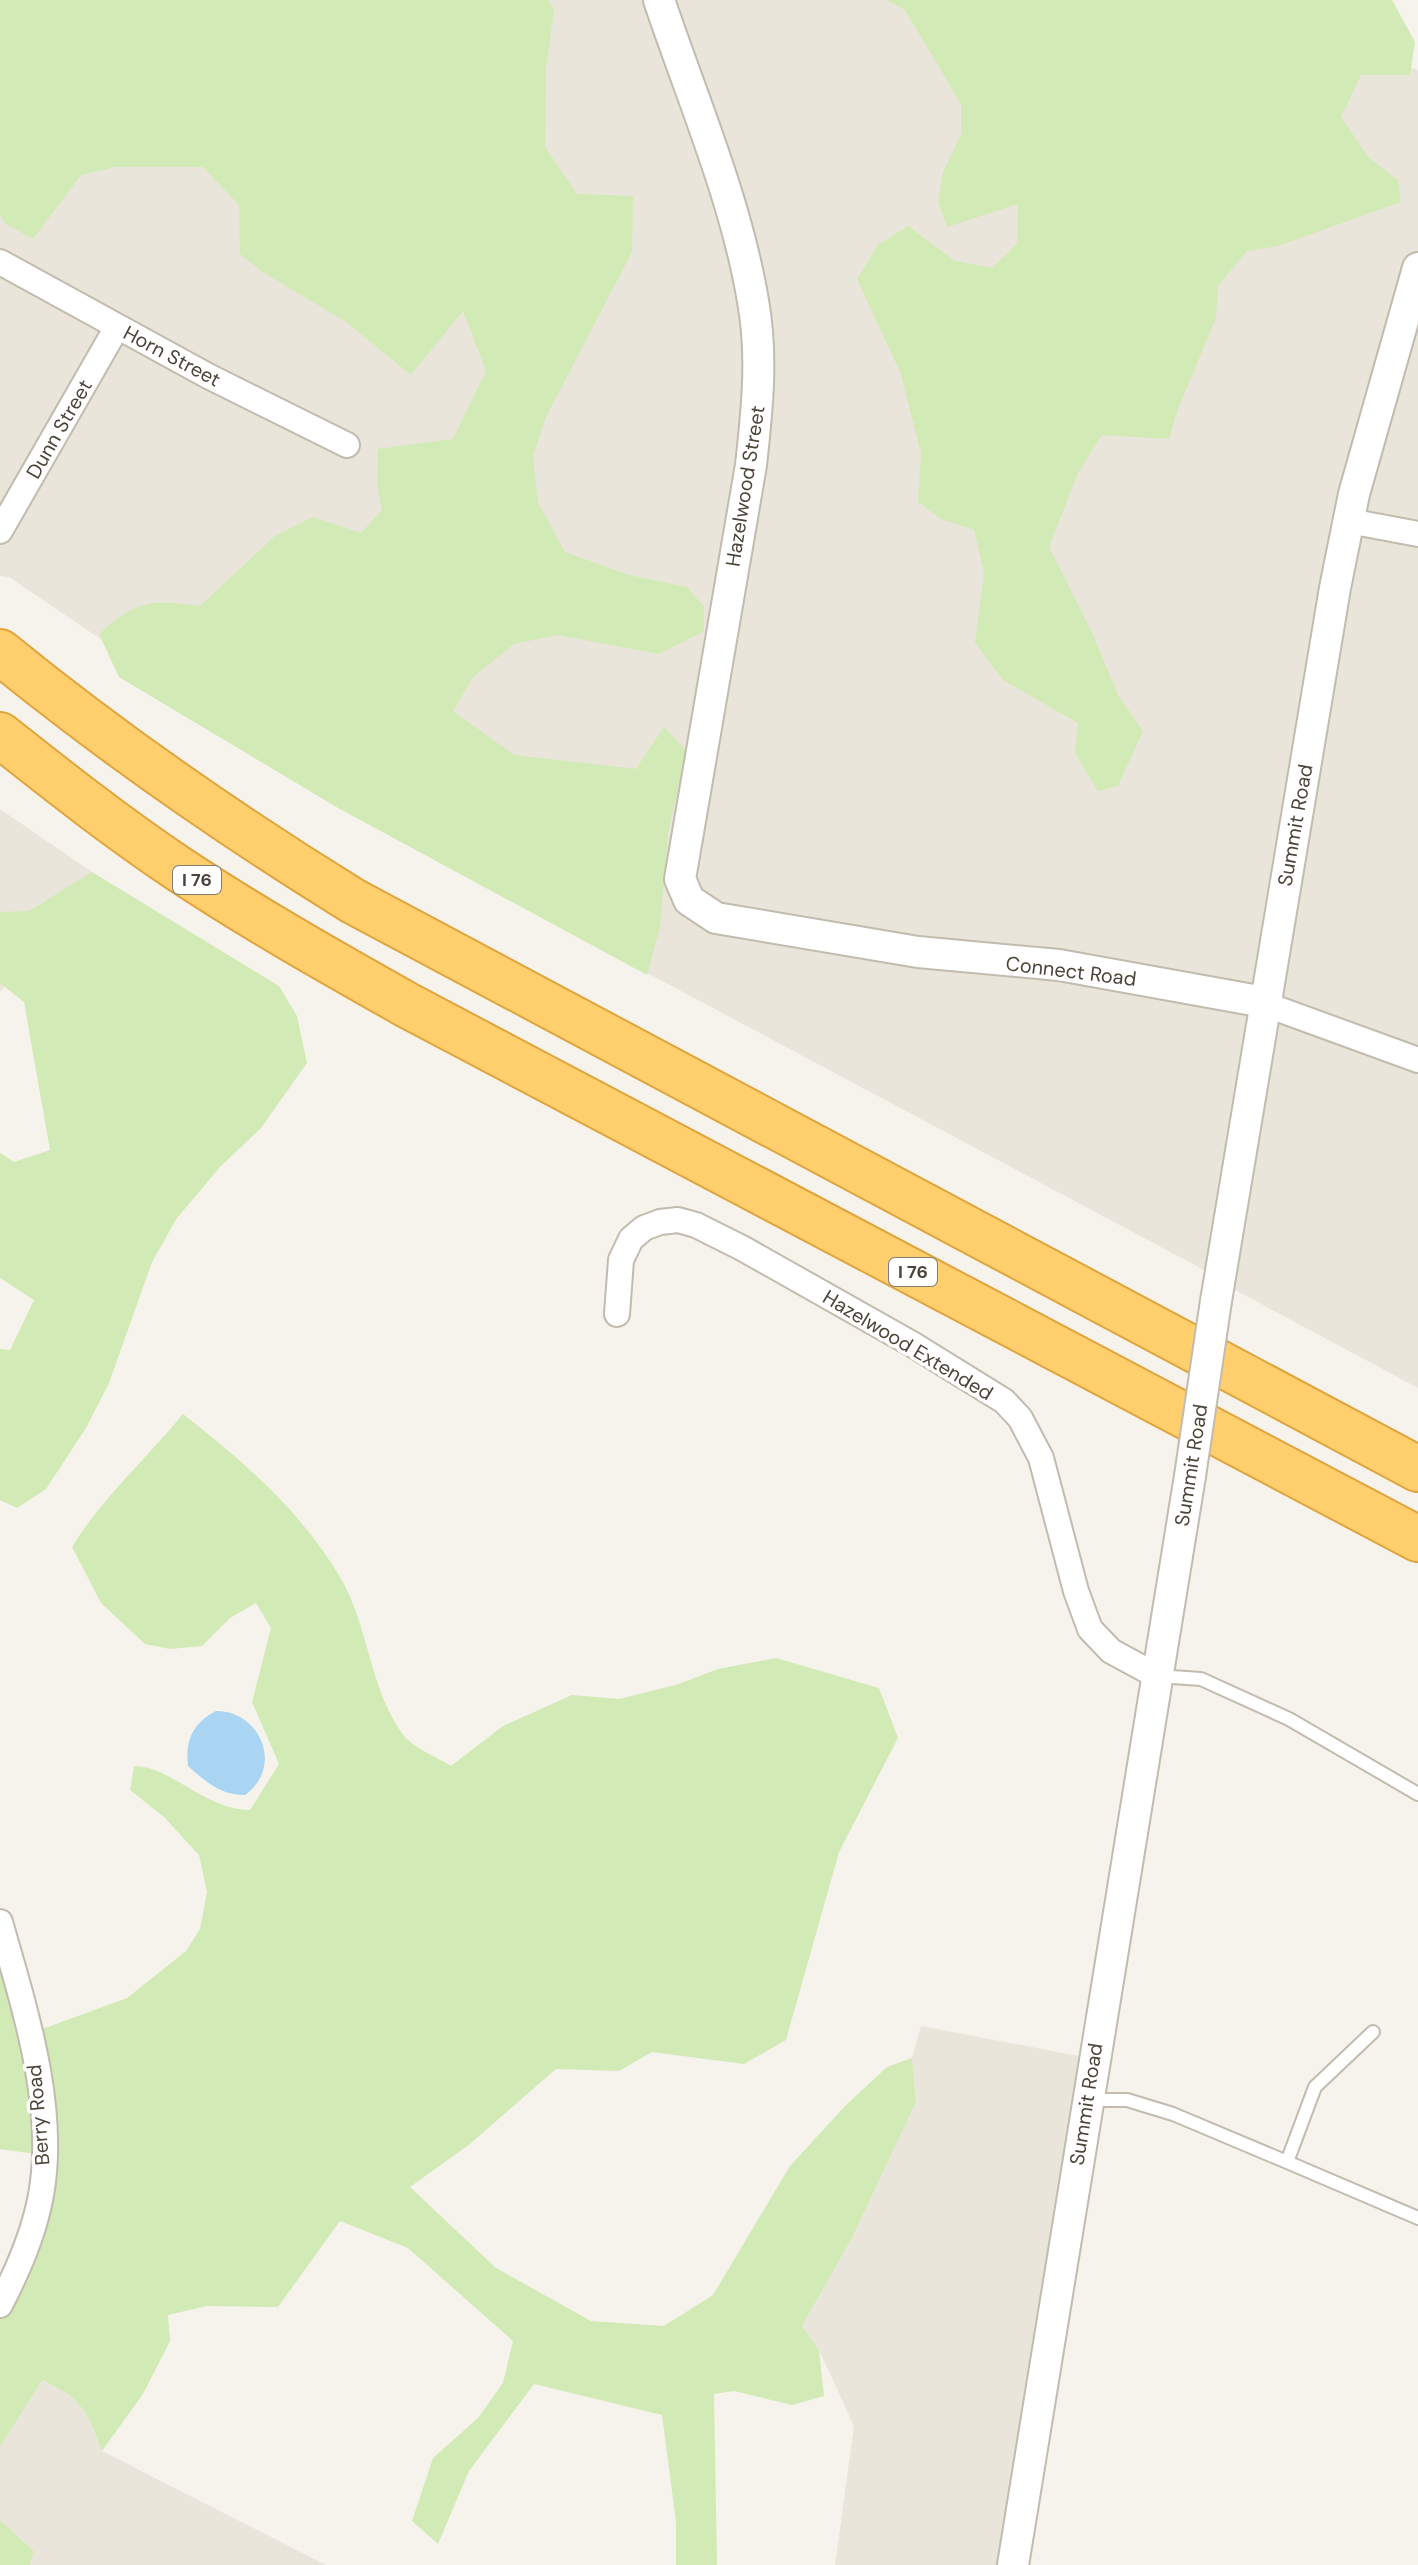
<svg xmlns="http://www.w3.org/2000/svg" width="1418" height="2565" font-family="'DM Sans',sans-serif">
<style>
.residential{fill:#eae5da}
.green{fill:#d2eab5}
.water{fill:#a9d4f2}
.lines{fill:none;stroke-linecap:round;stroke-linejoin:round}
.service-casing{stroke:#c2bbae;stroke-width:16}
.minor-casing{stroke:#c2bbae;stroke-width:28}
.tertiary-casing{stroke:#c2bbae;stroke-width:34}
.motorway-casing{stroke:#e0a43c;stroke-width:48}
.service{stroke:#fff;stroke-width:12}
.minor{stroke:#fff;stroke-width:24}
.tertiary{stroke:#fff;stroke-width:30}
.motorway{stroke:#ffcf6e;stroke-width:44}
.tertiary-bridge-casing{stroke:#c2bbae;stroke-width:34;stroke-linecap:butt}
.tertiary-bridge{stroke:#fff;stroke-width:30}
.labels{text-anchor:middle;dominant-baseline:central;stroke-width:7;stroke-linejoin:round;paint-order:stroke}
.shield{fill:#fff;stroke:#817c74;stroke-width:2}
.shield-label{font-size:18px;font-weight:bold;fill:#4b4439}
.street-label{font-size:20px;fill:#4b4439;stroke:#fff}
</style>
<rect width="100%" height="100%" fill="#f6f3ec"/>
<path class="residential" d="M0,0H1312L1315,35L1418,70V1388L1220,1282L1206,1271L340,809L119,677L102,640L9,577L0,576Z
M0,809L92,872L0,992Z
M921,2026L1094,2059L1013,2565H835L854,2426L819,2350L802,2326L852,2238L916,2102L912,2058Z
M41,2380L65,2391L85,2408L102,2451L326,2565H30L34,2551L0,2520V2447Z"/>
<path class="green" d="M0,0H549L554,12L546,67L545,147L577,194L633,196L632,252L546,417L533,456L538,503L565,552L629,575L687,587L704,607V631L659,654L557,635L514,644L473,677L453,711L514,755L636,769L664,727L686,750L668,834L660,927L647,975L340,809L119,677L99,634C139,599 149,600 200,606L275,536L313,517L361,533L382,510L377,485L378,449L453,439L486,371L463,311L411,375L346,322L261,271L240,254L239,205L203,167H115L81,175L33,239L4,223L0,214Z
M886,0H1392L1415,42L1410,75H1361L1341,117L1369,158L1398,180L1401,202L1278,246L1247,251L1218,286L1216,318L1178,409L1169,439L1102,435L1078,473L1049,547L1094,637L1118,695L1143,731L1118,786L1098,791L1075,753L1078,723L1003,680L975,643L984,573L974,530L941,519L918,502L921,453L901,374L857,279L878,245L908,226L955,261L992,268L1017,244L1018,204L947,227L938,202L943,172L961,135V104L905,10Z
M92,872L279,986L297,1016L307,1063L261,1128L220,1167L177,1218L152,1262L109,1383L86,1428L46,1489L17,1508L0,1500V1349L10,1350L34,1300L0,1278V1153L14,1162L50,1150L24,1002L0,983V912L29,911Z
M183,1414C243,1461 300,1510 340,1577C369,1626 369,1689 404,1736C414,1748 437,1757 451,1766L503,1726L572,1695L619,1699L676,1685L718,1669L776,1658L879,1688L898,1738L839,1852L786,2040L744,2064L652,2052L619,2071L556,2069L470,2144L410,2187L496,2268L591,2321L664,2326L713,2295L790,2166L845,2106L887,2067L912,2058L916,2102L852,2238L802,2326L819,2350L824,2396L792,2405L734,2391L714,2394L717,2565H676V2522L662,2415L534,2384L469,2471L438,2544L412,2521L433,2458L478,2418L503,2383L513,2341L408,2248L340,2221L278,2307L207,2306L168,2315L170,2341L143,2394L102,2451C86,2409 84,2400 42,2380L0,2447V2305L43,2155L0,2149V1922L29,2034L127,1998L186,1951L200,1929L207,1892L199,1855L164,1817L130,1790L134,1766C173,1767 203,1809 250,1810L279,1764L252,1702L271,1628L256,1603L230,1618L202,1646L170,1649L145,1644L101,1603L72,1547C102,1498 147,1458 183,1414Z
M0,2520L34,2551L30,2565H0Z"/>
<path class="water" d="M216,1711C259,1710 285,1766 245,1795C220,1795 205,1781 188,1766C185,1740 193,1723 216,1711Z"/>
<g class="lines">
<defs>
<path id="service" d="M1157,1676L1201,1679L1289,1719L1418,1794
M1090,2100H1127L1173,2114L1287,2162L1315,2087L1373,2032
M1287,2162L1418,2218"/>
<path id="minor" d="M0,262L208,376L347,445
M1349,521L1418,534
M0,531L117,327
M1267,1005L1418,1060
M617,1314L621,1260L631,1239L644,1228L660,1222L678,1220L696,1225L742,1248L912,1344L1004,1401L1020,1418L1041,1458L1076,1591L1090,1629L1111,1651L1157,1676
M0,1922C24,2007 57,2106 41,2195C34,2234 18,2270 0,2305"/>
<path id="tertiary" d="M659,0C692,98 736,199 753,301C763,356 757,411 751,465L680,879L689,900L716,918L918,952L1059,965L1253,1000L1267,1005
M1216,1301L1335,588L1354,494L1418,268
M1013,2565L1190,1476"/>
<path id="motorway" d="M0,652C113,744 230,825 353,901L1418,1469
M0,735C58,781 115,826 176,867C251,917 329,961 407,1005L1418,1539"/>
</defs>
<use href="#service" class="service-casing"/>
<use href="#minor" class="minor-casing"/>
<use href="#tertiary" class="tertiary-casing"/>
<use href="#motorway" class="motorway-casing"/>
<use href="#service" class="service"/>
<use href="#minor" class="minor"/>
<use href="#tertiary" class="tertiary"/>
<use href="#motorway" class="motorway"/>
<defs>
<path id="tertiary-bridge" d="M1190,1476L1216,1301"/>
</defs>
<use href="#tertiary-bridge" class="tertiary-bridge-casing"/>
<use href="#tertiary-bridge" class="tertiary-bridge"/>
</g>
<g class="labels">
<g class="shield">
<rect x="173" y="866" width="48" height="28" rx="6"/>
<rect x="889" y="1258" width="48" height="28" rx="6"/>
</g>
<g class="shield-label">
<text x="197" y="880">I 76</text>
<text x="913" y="1272">I 76</text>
</g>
<g class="street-label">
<text transform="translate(172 356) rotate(28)">Horn Street</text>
<text transform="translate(59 429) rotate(-60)">Dunn Street</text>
<text transform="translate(745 486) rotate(-81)">Hazelwood Street</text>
<text transform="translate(1295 825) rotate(-80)">Summit Road</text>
<text transform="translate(1071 971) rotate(7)">Connect Road</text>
<text transform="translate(908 1345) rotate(31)">Hazelwood Extended</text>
<text transform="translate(1191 1465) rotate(-81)">Summit Road</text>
<text transform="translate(1086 2104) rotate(-81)">Summit Road</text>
<text transform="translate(38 2115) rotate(-95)">Berry Road</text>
</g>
</g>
</svg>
